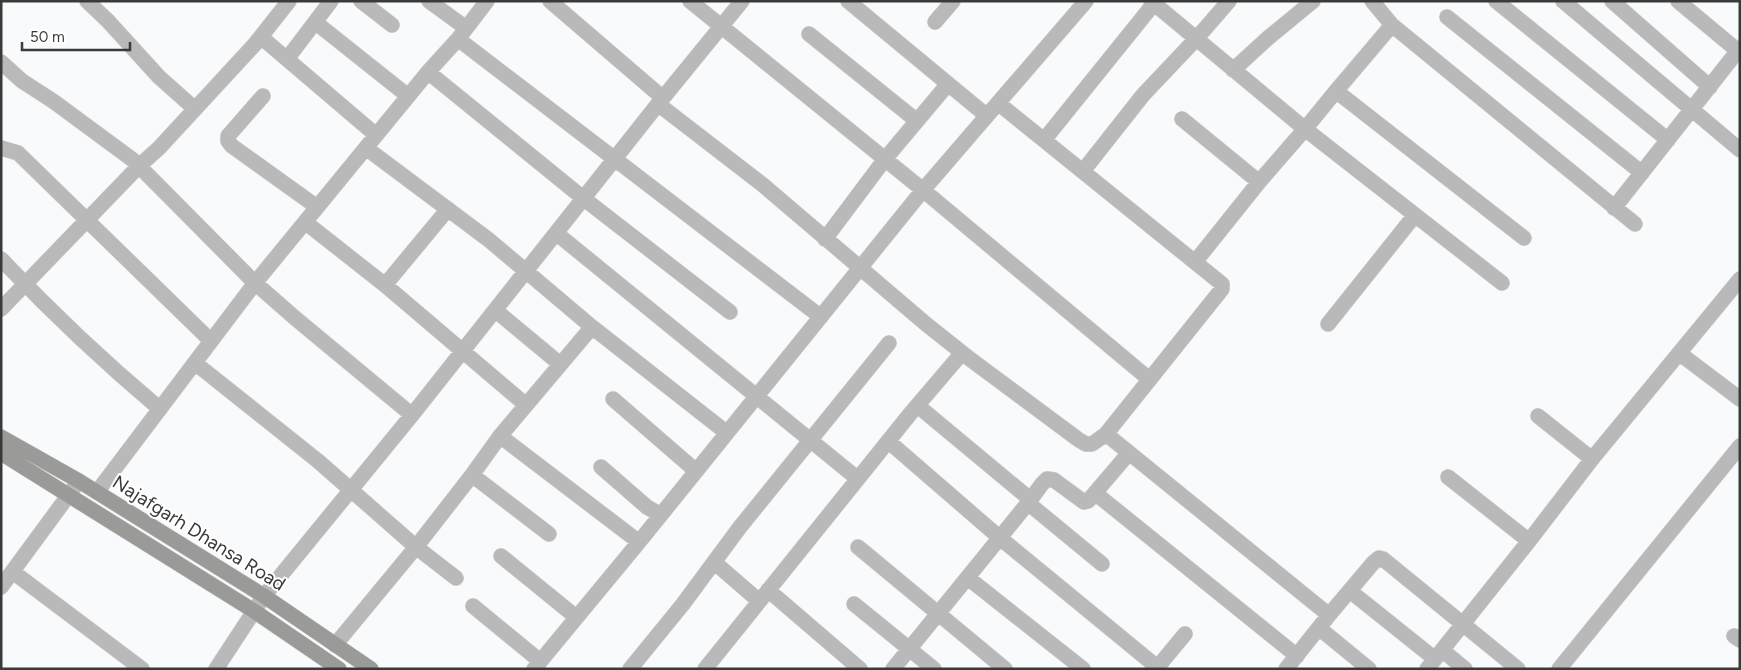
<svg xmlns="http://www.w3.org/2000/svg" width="1741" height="670" font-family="Figtree,sans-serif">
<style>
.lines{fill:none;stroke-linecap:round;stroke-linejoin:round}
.minor-casing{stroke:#d7d7d8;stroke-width:16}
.secondary-casing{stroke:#d7d7d8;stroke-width:16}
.minor{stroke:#b9b9b9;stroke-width:15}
.secondary{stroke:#9a9a99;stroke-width:15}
.labels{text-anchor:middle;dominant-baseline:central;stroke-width:4;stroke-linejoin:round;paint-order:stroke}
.street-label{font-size:19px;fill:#3a3a3b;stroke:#fff}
</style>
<rect width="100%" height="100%" fill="#f9fafb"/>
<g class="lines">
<defs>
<path id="minor" d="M87,1L108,21L159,77L195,109
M361,1L392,25
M429,1L466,28
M550,1L663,98
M690,1L923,190L1149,379
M848,1L987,116
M1151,1L1305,129L1259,182L1195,262
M1372,1L1392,25L1635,224
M1496,1L1668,140
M1563,1L1740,150
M1612,1L1710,87
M1678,1L1738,51
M1447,17L1642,173
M315,22L408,96
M935,22L953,1
M1392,25L1336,91L1524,238
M809,34L917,121
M261,37L376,135
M458,39L821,317
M287,59L331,1
M1,62L22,81L53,101L133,160L255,283L295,318L412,415
M1233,70L1268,38L1313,1
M428,72L583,198L730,312
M1336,91L1305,129L1502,283
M263,96L228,136V141L232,146L317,207
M998,103L1222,284V289L1106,434L1329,615L1286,669
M658,104L763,185L926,324L970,359L1079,440L1086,444H1092L1106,434
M1182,119L1259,182
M1044,140L1156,1
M1,148L18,153L211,341
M366,148L489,240L592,327L727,433
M1083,171L1143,95L1196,39L1229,1
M1614,208L1740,48
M305,222L385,285L526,405
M556,233L858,479
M825,239L885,159L948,84
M1,259C51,312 104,362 160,409
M385,285L448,209
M1,309L139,166L159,148L255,44L289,1
M495,310L560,364
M1328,324L1415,215
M1679,353L1740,399
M195,363L318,461L416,547L456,578
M613,399L696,471
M918,406L1031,500
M1538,416L1592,459
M500,436L639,542
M888,441L1000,538L1157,667
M601,467L647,507L661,515
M472,475L549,534
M1448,477L1529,541
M97,492L255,283L428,72L458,39L487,1
M1095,493L1297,656
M1028,503L1102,564
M858,547L1005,669
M501,556L576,617
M714,562L759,601
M13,572L142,669
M968,578L1083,669
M1,587L79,481
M768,590L860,669
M1350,591L1435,659
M854,604L934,669
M473,606L540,661
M1329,615L1373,563L1379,558L1383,559L1518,669
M1319,628L1369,669
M1734,636L1740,640
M335,645L416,547L472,475L500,436L592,327
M1442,650L1465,669
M216,669L264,596L412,415L658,104L742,1
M534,669L639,542L923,190L1086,1
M630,669L683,604L740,527L889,343
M705,669L910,414L962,353
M893,669L1028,503L1042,484L1047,479L1054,480L1084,502L1088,501L1129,453
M1156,669L1185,634
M1427,669L1529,541L1592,459L1740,279
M1559,669L1740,446"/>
<path id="secondary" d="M1,437L79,481L264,596L371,669
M1,453L254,611L339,669"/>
</defs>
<use href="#minor" class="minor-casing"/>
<use href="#secondary" class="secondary-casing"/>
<use href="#minor" class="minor"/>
<use href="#secondary" class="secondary"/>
</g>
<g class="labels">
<g class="street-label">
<text transform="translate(199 533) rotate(32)">Najafgarh Dhansa Road</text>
</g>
</g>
<rect width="1741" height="670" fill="none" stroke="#3a3a3b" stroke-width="5"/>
<path d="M22 42v8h108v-8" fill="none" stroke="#3a3a3b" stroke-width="2.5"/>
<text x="30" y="42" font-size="15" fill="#3a3a3b" stroke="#ffffff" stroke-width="4" paint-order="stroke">50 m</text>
</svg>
